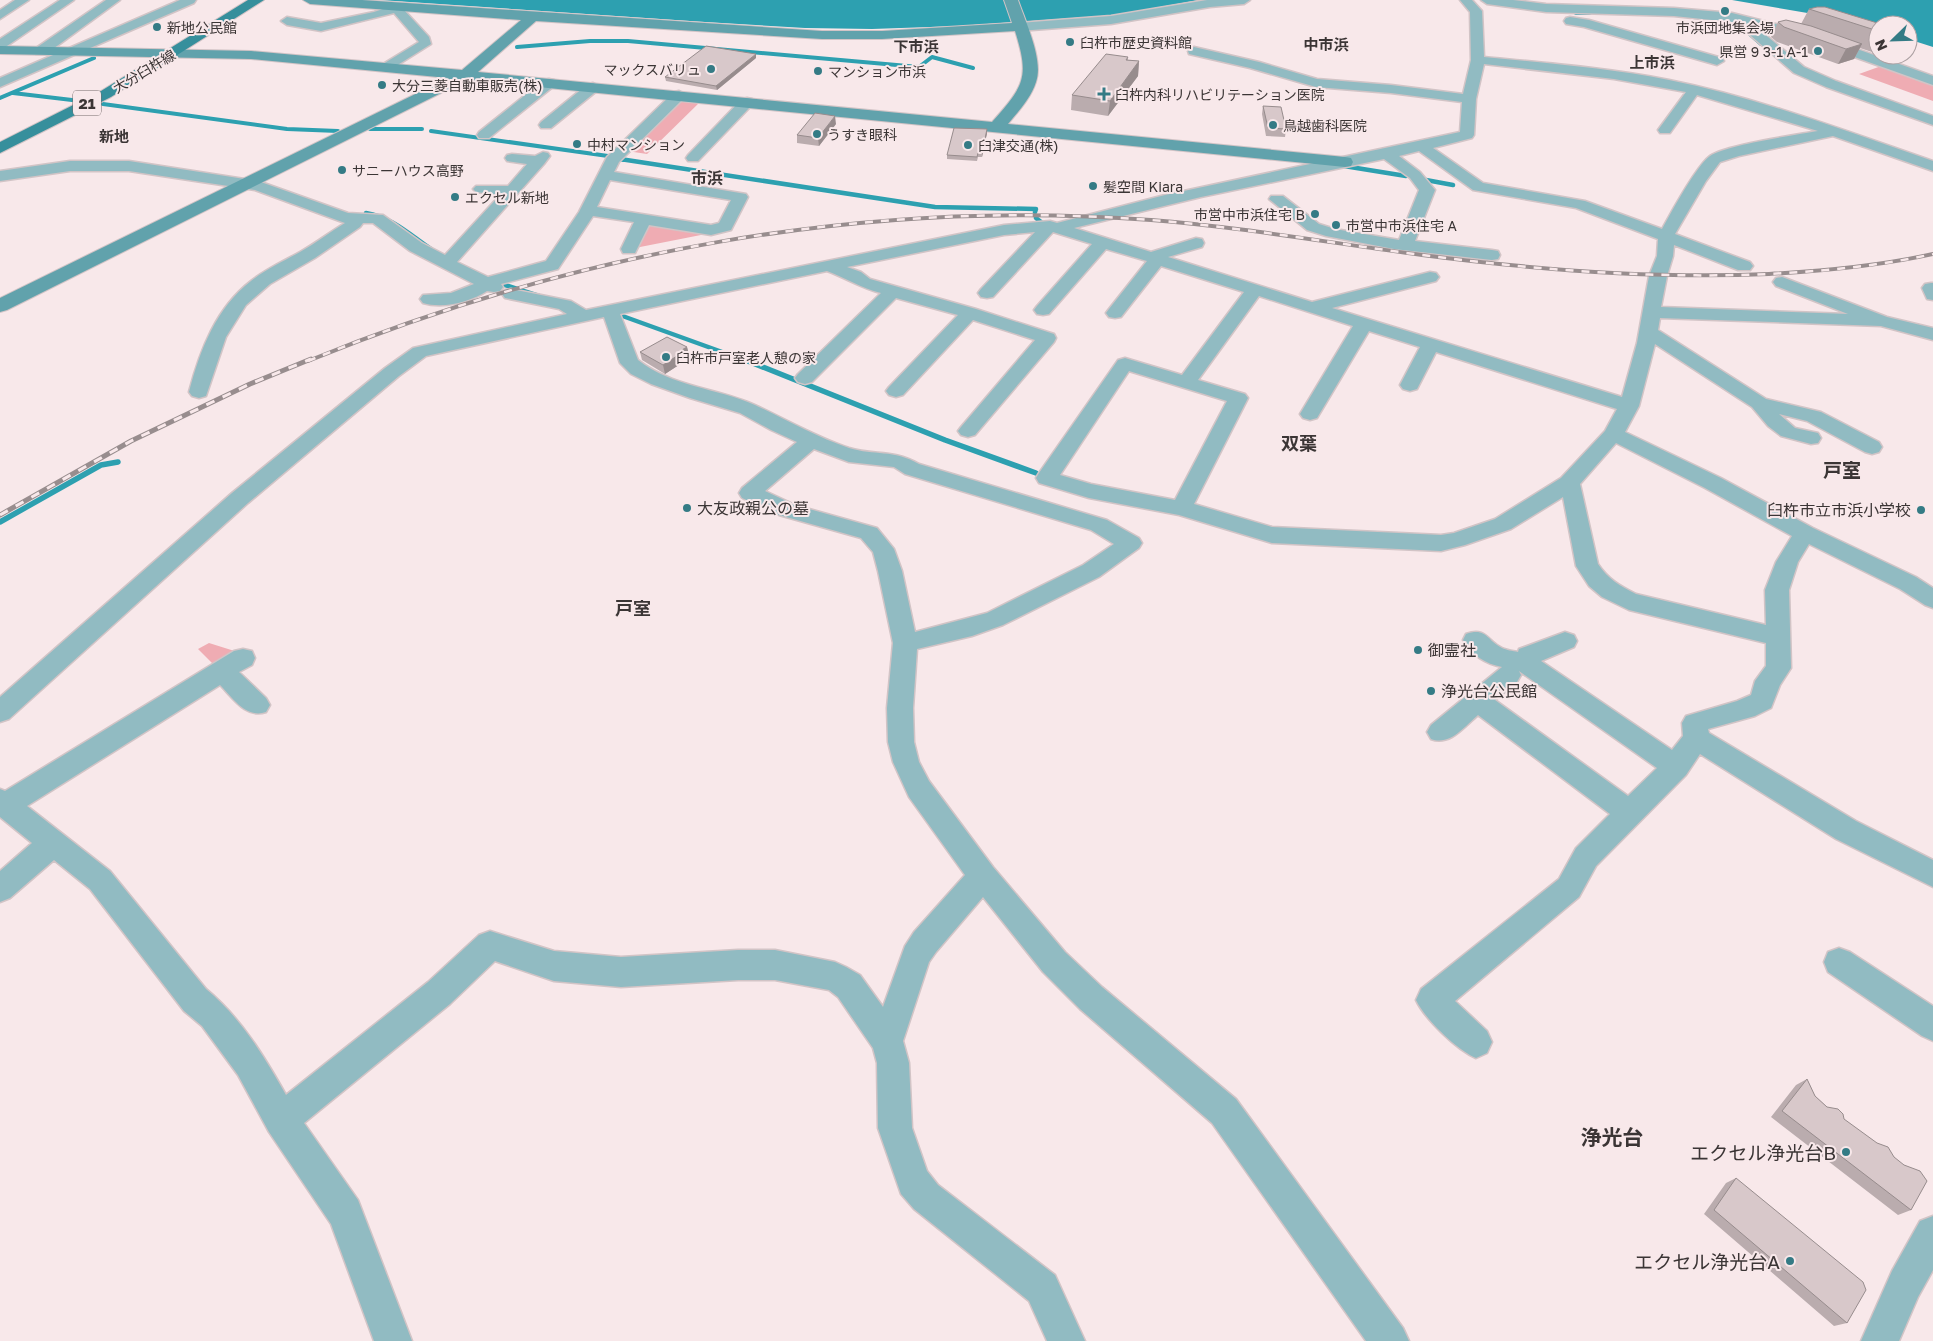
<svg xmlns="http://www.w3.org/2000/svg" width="1933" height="1341" font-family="'Golos Text','Noto Sans JP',sans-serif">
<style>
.green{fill:#efacb3}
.water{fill:#2da0b0}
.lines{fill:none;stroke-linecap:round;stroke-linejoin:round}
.stream-far2{stroke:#2da0b0;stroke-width:4}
.stream-far1{stroke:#2da0b0;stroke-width:4.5}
.stream{stroke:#2da0b0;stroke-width:5.5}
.street-casing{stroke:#d2c4c6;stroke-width:3}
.secondary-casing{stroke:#d2c4c6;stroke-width:2}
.primary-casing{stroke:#d2c4c6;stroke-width:2}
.street{fill:#91bbc2;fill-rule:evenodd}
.secondary{fill:#61a2ac;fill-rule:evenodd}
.primary{fill:#368f9c;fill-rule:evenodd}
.rail-far1-casing{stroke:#988d8e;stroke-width:4}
.rail-casing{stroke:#988d8e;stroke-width:5}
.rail-far1{stroke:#f8e8ea;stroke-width:2.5;stroke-dasharray:8;stroke-linecap:butt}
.rail{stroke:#f8e8ea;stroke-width:3;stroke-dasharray:9;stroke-linecap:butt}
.wall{fill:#baacae}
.shaded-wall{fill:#978c8d}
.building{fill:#d8c8ca;stroke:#978c8d}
.poi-dot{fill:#347b85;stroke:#f8e8ea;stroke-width:2}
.labels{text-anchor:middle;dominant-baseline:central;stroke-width:4;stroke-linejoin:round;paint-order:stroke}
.far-poi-label{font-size:14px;fill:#3b3535;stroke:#f8e8ea;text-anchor:start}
.far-street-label{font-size:14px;fill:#3b3535;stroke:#f8e8ea}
.far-neighbourhood-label{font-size:15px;font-weight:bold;fill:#3b3535;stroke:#f8e8ea}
.shield{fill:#f8e8ea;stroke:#746b6b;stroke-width:1}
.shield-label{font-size:15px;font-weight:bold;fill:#3b3535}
.far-quarter-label{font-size:16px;font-weight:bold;fill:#3b3535;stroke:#f8e8ea}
.poi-label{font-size:16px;fill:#3b3535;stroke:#f8e8ea;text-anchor:start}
.neighbourhood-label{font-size:18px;font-weight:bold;fill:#3b3535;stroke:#f8e8ea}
.quarter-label{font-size:19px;font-weight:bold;fill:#3b3535;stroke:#f8e8ea}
.near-poi-label{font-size:19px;fill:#3b3535;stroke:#f8e8ea;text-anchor:end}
.near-neighbourhood-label{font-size:21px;font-weight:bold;fill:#3b3535;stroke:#f8e8ea}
</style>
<rect width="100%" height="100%" fill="#f8e8ea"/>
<path class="green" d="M1884,65L1933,83V101L1859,74Z
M680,101L700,102L647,154L627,151Z
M654,223L711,233L635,248L646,225Z
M209,643L244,654L218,669L198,649Z"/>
<path class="water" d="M380,0H1199L1115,15L959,26L872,29L805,28L705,22Z
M1732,0H1933V47L1908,39V25H1878Z"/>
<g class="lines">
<path class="stream-far2" d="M1576,13H1590
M1730,20H1734L1761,44
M517,47L590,41H628L919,67L932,57L973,68
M13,93L72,100
M0,98L94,58
M103,104L287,129L338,131
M370,129H422
M431,131L608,156
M620,159L624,160"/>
<path class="stream-far1" d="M620,159L935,207L1036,209L1035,212
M1344,166L1406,176
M1426,180L1453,185
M366,213C392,217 410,235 431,249
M1036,218L1041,222
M502,284L539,296
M617,314L747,361"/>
<path class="stream" d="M743,359L945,440L1036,473
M0,522L101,465L118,462"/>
<defs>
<path id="street" d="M15,0H29L0,19V10Z
M60,0H74L4,48L0,49V39Z
M106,0H120L46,54H36L35,51L36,48Z
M180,0H196L194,3L0,87V78Z
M1207,0H1250L1244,4L1210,7L1111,24L1019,31L1013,27L1019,23L1111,16Z
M1460,0H1472L1482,11L1484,57C1546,63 1608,68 1669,80C1759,98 1846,131 1933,161V171L1833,136L1739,156L1720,162L1706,181L1675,234L1750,262L1753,266L1750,270H1738L1674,245L1673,256L1667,276L1661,307L1848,314L1776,286L1773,282L1776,278L1782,277L1887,317L1933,328V340L1881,326L1660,318L1658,330L1766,399L1821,412L1879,442L1882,447L1879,452L1872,454L1865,452L1807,421L1779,414L1795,428L1818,433L1821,438L1818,443L1811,444L1781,436L1768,426L1752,407L1655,344L1639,406L1625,432L1721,478L1813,528L1916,577L1933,588V608L1925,605L1900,589L1809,544L1798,562L1789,590L1791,668L1780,685L1771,708L1755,716L1708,729L1709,733L1856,821L1933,860V887L1836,839L1700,754L1686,775L1596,866L1579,897L1455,1001L1487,1031L1492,1042L1487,1053L1476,1058C1457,1050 1425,1019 1416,1000L1421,989L1559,879L1576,848L1610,814L1478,715C1464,727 1450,746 1431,739L1427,732L1431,725L1502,667C1486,664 1471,655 1463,640L1466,634C1487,627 1487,641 1502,648C1506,650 1513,651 1518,652L1519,649L1565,632L1574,635L1577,641L1574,647L1541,661L1672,750L1683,736L1682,723L1686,716L1737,701L1751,695L1755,681L1766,666V643L1629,610L1602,597L1589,586L1576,566L1563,497L1511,529L1465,545L1441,551L1272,543L1179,515L1089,498L1039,483L1036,478L1039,473L1118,360L1125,358L1182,375L1244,292L1161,266L1121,317L1115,318L1109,317L1106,313L1109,309L1147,261L1106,249L1049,314L1043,315L1037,314L1034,310L1037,306L1092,244L1053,232L993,297L987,298L981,297L978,293L981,289L1035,232L1004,235L847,267L861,272L870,279L976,309L1054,334L1056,338L1054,342L975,435L968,437L961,435L958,431L961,427L1035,340L973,320L903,395L896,397L889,395L886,391L889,387L958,315L896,298L812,382L805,384L798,382L795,378L798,374L881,293C861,288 846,278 827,271L620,314L638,360C672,387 717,388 755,405C787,420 816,437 849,448C875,456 893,449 919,464L1107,520L1139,538L1142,543L1139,548L1099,577L1003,625L972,636L917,649L913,708L914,742L919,762L929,781L993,867L1065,952L1102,987L1236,1099L1403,1328L1409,1341H1366L1212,1123L1080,1009L1043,972L983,897L936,952L929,962L903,1041L909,1063L912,1128L927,1171L938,1185L1055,1275L1085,1341H1047L1029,1301L914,1209L901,1194L878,1128L877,1063L873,1048L838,997L829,990L775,980H738L621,987L554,981L495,961L450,1004L304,1123L358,1200L412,1341H374L331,1224L269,1132L238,1075L202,1026L184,1011L90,889L54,860L10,898L0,902V871L32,843L0,817V789L5,791L234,651L243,649L252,651L255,658L252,665L239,672L266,698L270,705L266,712C246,719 233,698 220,685L27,806L110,871L206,989C241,1018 264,1056 286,1095L428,982L479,935L490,931L554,951L621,957L738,950H775L835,962L846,967L860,975L883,1007L905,946L914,932L965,875L909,797L893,762L888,742L887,708L893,643L878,571L873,552L861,538L779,515L742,498L739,493L742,488L797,442L771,430L740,413L690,398L651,384L631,374L620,363L604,317L426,356L399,376L248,503L9,719L0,722V697L232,493L385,368L413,348L567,314L559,309L505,298L502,294L505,290L511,289L571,301L586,310L1004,225L1050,221L1057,223L1165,195L1460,132L1462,102L1391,93L1316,87L1250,68L1189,54L1188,51L1194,47L1259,62L1317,79L1391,85L1463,94L1471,60L1470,12ZM1484,64L1614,79L1686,92L1658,130L1660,133H1670L1697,95L1818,131C1796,135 1725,145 1710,156C1696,166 1671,213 1662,229L1585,201L1483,183L1433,148L1472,138L1474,135L1476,99ZM1419,151L1473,190L1576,208L1658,239L1657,256L1649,276L1637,343L1622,397L1332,308L1436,281L1439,277L1436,273L1430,272L1312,302L1168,257L1202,247L1204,243L1202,239L1196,238L1151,252L1074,228L1201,197L1384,159L1410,178L1419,190L1399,240L1335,229L1319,224L1283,196H1271L1269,199L1307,230L1326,236L1394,249L1492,260L1498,259L1500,255L1498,251L1492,250L1415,241L1435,190L1420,172L1399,156ZM1259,296L1353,326L1300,414L1303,418L1310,420L1317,418L1369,331L1420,347L1400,385L1403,389L1410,391L1417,389L1436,352L1617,409L1605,431L1561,478L1495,519L1454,533L1441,535L1272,527L1194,504L1248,398L1245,394L1198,380ZM1129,371L1227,401L1175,500L1091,484L1060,475ZM1616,443L1705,488L1792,536L1776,562L1765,590L1766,625L1636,594C1620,586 1608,579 1598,564L1580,484ZM814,449L849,462L894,467L905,474L1091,530L1114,544L1083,565L987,613L915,632L902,571L894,549L877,528L795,505L765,491ZM1519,671L1657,768L1628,796L1495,700L1517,682L1521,675Z
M1481,0H1513L1546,4L1674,8L1732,13L1812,33L1933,76V85L1804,39L1755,26L1804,67L1836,81L1933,116V125L1826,87L1794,73L1742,28L1740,23L1674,16L1546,12L1487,4Z
M401,3L405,4L407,7L404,10L429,37L431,44L388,71L383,70L381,67L383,64L419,42L394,13L321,31L287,25L281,21L287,17L321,23L374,12Z
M1570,17L1589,20L1722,58L1724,61L1717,65L1584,27L1566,24L1564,21L1566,18Z
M549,79L554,80L556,83L554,86L489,138H479L477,135L479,132L544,80Z
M593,83L600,87L598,90L551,128H541L539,125L541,122L588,84Z
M679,91L686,95L684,98L619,162L614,172L746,194L748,197L731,230L711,235L649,225L635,253H623L621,249L634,222L593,216L558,269L501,284L503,287L500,291L494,292L487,291C470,302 443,309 423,303L420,299L423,295L451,293L474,284L410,251L373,223H363L360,227L315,258L270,284L246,305L226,337L206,396L199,398L192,396L189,392C200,350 216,308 251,281C266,269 284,261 300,252C316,243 330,232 345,223L255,190L129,171H70L0,181V171L70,161H129L258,181L348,213L383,215L422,243L445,255L500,195L476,192L473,189L476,186H508L527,164L507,161L505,158L507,155L512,154L535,156L543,152L548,153L550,156L544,164L457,262L488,277L546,261L579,212L607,157L674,92ZM610,180L731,200L719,223L711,225L597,207Z
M747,98L752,99L754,102L752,105L698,161H688L686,158L688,155L742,99Z
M1931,283H1933V300L1927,299L1922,288L1925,284Z
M1839,948L1850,952L1933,1006V1041L1922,1036L1828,972L1824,962L1828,952Z
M1933,1216V1270L1918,1297L1899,1341H1861L1892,1271L1920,1221Z"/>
<path id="secondary" d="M303,0H362L822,31H882L1012,23L1004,0H1018C1025,21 1044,60 1036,82C1031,98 1018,112 1008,124L1345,157L1351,158L1353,162L1351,166L1345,167L467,80L7,310L0,312V298L448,78L251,59L0,54V46L251,51L462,70L521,20L310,4ZM536,21L822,39H882L1015,31C1030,78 1024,86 992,122L478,72Z"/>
<path id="primary" d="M248,0H264L111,97L0,153V142L101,91Z"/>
</defs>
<use href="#street" class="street-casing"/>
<use href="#secondary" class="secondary-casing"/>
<use href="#primary" class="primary-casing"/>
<use href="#street" class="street"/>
<use href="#secondary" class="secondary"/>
<use href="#primary" class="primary"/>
<defs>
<path id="rail-far1" d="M308,361C575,252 863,198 1151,220C1241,227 1331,243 1422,255C1537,270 1653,279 1769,274C1824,271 1879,266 1933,254"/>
<path id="rail" d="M0,515L131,441L250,384L311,359"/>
</defs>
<use href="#rail-far1" class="rail-far1-casing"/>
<use href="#rail" class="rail-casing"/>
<use href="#rail-far1" class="rail-far1"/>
<use href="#rail" class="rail"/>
</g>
<path class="wall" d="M1809,9L1878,25V51L1872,52L1860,48L1854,59L1838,64L1777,42L1771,37L1778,22L1801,24Z
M1128,57V60L1139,61L1138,76L1108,116L1071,110L1072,95Z
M756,58L717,90L666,81L665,77Z
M1263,106L1286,129L1285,137L1266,136L1262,114Z
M836,124L819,146L797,143V135Z
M987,129V133L982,157H978L977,161L947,159V155Z
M687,347L689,355L685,358V361L665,374L642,360L640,352Z
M1807,1079L1815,1096L1827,1107L1844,1119L1911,1210L1898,1215L1771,1117L1796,1085Z
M1736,1178L1847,1323L1834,1326L1704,1214L1726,1183Z"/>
<path class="shaded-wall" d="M1878,43V51L1872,52Z
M1862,44L1854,59L1838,64L1846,49Z
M756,54V58L717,90L716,86Z
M1139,61L1138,76L1108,116L1110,101Z
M835,116L836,124L819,146L818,138Z
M987,129V133L982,157V153Z
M687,347L689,355L685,358V361L665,374L663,365L680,351Z"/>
<path class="building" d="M1817,7H1825L1884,25H1878V31L1809,9Z
M1786,20L1811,26L1862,44L1846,49L1784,27L1778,22Z
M706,46L756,54L716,86L665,77Z
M1106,54L1128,57L1126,60L1139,61L1110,101L1072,95Z
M1263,106L1281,107L1286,129L1268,128Z
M815,113L835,116L818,138L797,135Z
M954,128L987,129L982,153H978L977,157L947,155Z
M667,337L687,347L680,351L683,352L663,365L640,352Z
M1807,1079L1815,1096L1827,1107L1838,1109L1843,1114L1844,1119L1877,1143L1888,1147L1894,1157L1904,1165L1920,1171L1927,1181L1911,1210L1782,1111Z
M1736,1178L1863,1282L1866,1290L1847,1323L1714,1210Z"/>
<g class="poi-dot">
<circle cx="1725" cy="11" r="5"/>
<circle cx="157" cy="27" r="5"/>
<circle cx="1070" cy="42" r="5"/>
<circle cx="1818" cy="51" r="5"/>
<circle cx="711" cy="69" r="5"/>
<circle cx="818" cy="71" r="5"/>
<circle cx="382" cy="85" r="5"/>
<path d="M1101.5 86.5h5v5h5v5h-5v5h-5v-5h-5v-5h5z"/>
<circle cx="1273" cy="125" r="5"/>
<circle cx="817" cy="134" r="5"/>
<circle cx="577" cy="144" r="5"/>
<circle cx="968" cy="145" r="5"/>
<circle cx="342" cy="170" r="5"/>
<circle cx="1093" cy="186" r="5"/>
<circle cx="455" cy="197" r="5"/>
<circle cx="1315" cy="214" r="5"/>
<circle cx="1336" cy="225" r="5"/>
<circle cx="666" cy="357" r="5"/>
<circle cx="687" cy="508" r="5"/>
<circle cx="1921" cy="510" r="5"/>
<circle cx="1418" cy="650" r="5"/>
<circle cx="1431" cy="691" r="5"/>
<circle cx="1846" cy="1152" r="5"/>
<circle cx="1790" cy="1261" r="5"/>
</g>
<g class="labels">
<g class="far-poi-label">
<text x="167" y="27">新地公民館</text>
<text x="1725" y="27" text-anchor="middle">市浜団地集会場</text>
<text x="1080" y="42">臼杵市歴史資料館</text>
<text x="1808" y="51" text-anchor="end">県営 9 3-1 A-1</text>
<text x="701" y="69" text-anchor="end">マックスバリュ</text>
<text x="828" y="71">マンション市浜</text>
<text x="392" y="85">大分三菱自動車販売(株)</text>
<text x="1115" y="94">臼杵内科リハビリテーション医院</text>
<text x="1283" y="125">鳥越歯科医院</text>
<text x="827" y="134">うすき眼科</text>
<text x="587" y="144">中村マンション</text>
<text x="978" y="145">臼津交通(株)</text>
<text x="352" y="170">サニーハウス高野</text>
<text x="1103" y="186">髪空間 Kiara</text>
<text x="465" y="197">エクセル新地</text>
<text x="1305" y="214" text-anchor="end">市営中市浜住宅 B</text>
<text x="1346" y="225">市営中市浜住宅 A</text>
<text x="676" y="357">臼杵市戸室老人憩の家</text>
</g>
<g class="far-street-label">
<text transform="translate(144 71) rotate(-31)">大分臼杵線</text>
</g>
<g class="far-neighbourhood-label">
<text x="1326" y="44">中市浜</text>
<text x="916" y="46">下市浜</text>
<text x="1652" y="62">上市浜</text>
<text x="114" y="136">新地</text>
</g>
<rect class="shield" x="73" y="90.5" width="28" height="25" rx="4"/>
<g class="shield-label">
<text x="87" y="103">21</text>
</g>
<g class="far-quarter-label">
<text x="707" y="178">市浜</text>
</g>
<g class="poi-label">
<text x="697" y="508">大友政親公の墓</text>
<text x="1911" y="510" text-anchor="end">臼杵市立市浜小学校</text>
<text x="1428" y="650">御霊社</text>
<text x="1441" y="691">浄光台公民館</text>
</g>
<g class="neighbourhood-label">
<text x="1299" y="443">双葉</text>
<text x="633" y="608">戸室</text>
</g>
<g class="quarter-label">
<text x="1842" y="469">戸室</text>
</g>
<g class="near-poi-label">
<text x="1836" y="1152">エクセル浄光台B</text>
<text x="1780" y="1261">エクセル浄光台A</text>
</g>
<g class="near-neighbourhood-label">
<text x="1612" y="1137">浄光台</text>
</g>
</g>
<g transform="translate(1893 40) rotate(247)"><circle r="24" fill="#f8e8ea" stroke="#aca0a2"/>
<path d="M0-4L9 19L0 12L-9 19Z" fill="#347b85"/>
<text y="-8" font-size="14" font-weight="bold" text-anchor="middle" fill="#3b3535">N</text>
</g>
</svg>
